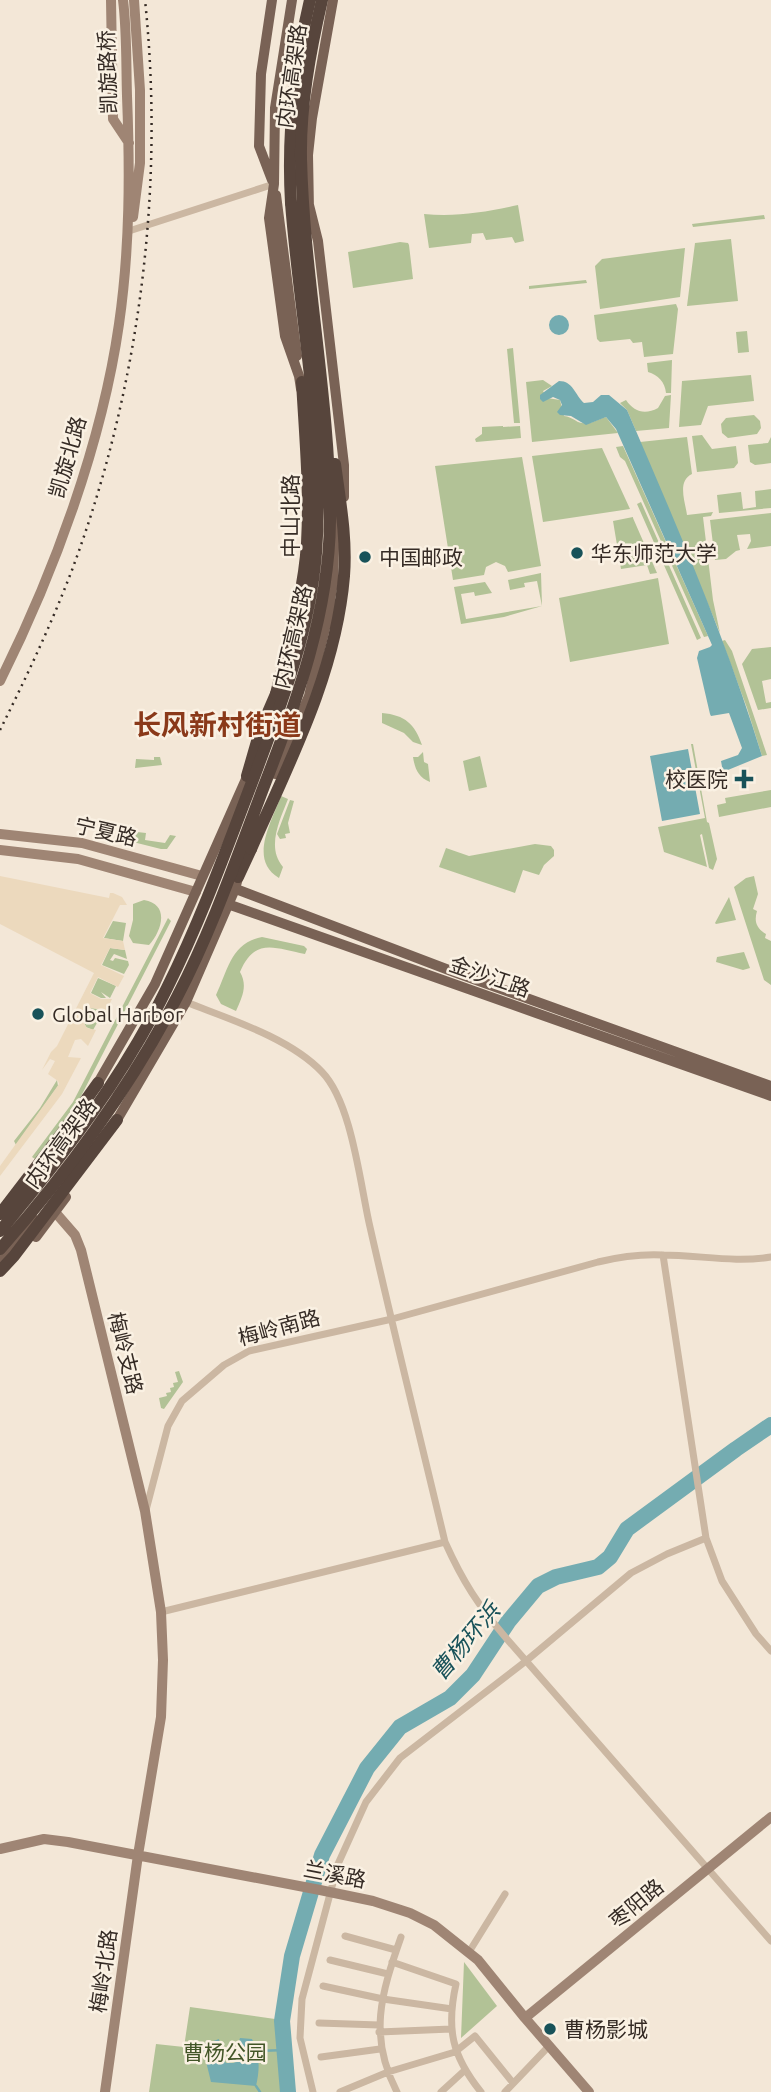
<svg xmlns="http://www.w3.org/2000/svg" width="771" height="2092" font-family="Ubuntu,'Noto Sans SC',sans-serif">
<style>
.green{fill:#b2c296}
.plaza{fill:#ecd9bd}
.water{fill:#74acb1}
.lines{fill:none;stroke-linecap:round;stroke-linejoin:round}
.stream{stroke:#74acb1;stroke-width:2.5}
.river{stroke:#74acb1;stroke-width:16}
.street{stroke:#cbb7a2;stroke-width:7}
.secondary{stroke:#9f8574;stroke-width:10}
.primary{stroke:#796255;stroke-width:10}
.highway{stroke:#57453c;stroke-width:12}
.rail{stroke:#352b25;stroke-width:2.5;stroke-dasharray:2 5;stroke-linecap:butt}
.highway-bridge{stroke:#57453c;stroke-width:12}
.poi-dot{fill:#185259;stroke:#faf1e3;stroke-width:2.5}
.labels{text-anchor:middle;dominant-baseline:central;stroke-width:5;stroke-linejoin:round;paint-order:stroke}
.street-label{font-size:21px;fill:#352b25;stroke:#faf1e3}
.poi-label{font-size:21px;fill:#352b25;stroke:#faf1e3;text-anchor:start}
.park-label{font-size:21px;fill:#425527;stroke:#faf1e3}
.water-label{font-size:23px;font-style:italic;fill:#185259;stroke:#faf1e3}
.district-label{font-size:28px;font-weight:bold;fill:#8a3919;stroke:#faf1e3}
</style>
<rect width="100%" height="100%" fill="#f3e7d7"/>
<path class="green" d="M518,205L524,241L515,243L512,237L486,240L483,233L472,234L471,243L429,248L424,214C457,217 486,212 518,205Z
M764,215L765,219L693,227L692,224Z
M731,239L738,301L687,306L695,243Z
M400,242L408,243L409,245L413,279L353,288L348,252Z
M685,248L680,297L600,309L595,266L602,259Z
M586,280L587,283L529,289V286Z
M676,304L678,309L673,354L644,357L642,342L633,343L630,339L600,342L597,339L594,315Z
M747,331L749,352L738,353L736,332Z
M513,348L520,423H514L507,349Z
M672,360L671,393H666C665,382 658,375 648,372L647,363Z
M751,375L754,401L708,406L701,425L679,427L682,381Z
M543,380L552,386L543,391L547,398L560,400L564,416C573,417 575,422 582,423C591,425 598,419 606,417L618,433L532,442L526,382Z
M671,395L669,428L636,431L627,410L620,403L626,400C634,412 645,415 658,408L665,396Z
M754,415L760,421L761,428L757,434L728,438L722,433L721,424L726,418Z
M503,426V427L520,426L521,438L476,442L475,439L482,434V427Z
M702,435L712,449L736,446L738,463L734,468L697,472L692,436Z
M687,437L692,474C677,481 685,501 687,515L713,512L711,516L703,517L713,600L720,633L640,442Z
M771,437V463L755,465L750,462L748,445L768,443Z
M623,446L708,636L704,637L625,461L620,457L616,447Z
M602,448L630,509L543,522L532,456Z
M522,457L541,566L508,572L505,566L496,562L486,567L484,575L453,580L435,466Z
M771,489V508L719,513L717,495L741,492L743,509L756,507L755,491Z
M641,502L701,638L697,640L637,504Z
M771,513V546L747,549L751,541L750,534L737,535L740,550L736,551L726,559L715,560L710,520Z
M633,517V518L657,573L650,574L647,565L621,569L613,521Z
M541,573L542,606L504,617L461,624L454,587L485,582L492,593L475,596L474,592L461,594L466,619L542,606L537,581L524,583L525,587L510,590L508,580Z
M658,578L669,644L570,662L559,598Z
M725,640L732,651L767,755L762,756L747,708L722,641Z
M771,647V679L762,681L766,703L771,702V708L758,710L742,664L752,649Z
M382,713C405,715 415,724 422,745L413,742L404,733L382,723Z
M691,744H693L707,822L709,823L717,859L713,870L709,868L702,834L700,835L707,867L664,852L658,827L705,818Z
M423,752L424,762L428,764L430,782C418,777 415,769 413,757H418Z
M480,756L487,787L469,791L463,761Z
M154,757H160L162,765L135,768L136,759L154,760Z
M771,790V807L719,817L717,805L726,803L725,798Z
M281,796L288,799C280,820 266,847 283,867L279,878C248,860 272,821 281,796Z
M290,800L294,801L288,823L290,833L285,834L286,838L280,839L277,834Z
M128,831L146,833L145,840L165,843L170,835L176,836L167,849H161L125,840Z
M535,844L551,846L554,850V856L544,865L539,875L523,870L515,893L439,867L446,848L469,856Z
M754,876L758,894L753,909L757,911C754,921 756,928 766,934L765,938L771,941V985L764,980L734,887L746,878Z
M729,897L736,920L716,924L715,923Z
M144,900C170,904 162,931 149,945L133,943L129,936L133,920V904Z
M168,918L171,921L77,1104L35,1159L32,1157L73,1102Z
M113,921L126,923L123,941L104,938Z
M262,937L304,946L307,949L305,954C274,948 255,937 240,972C248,986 242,997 236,1011L221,1004L216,995C228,970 231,943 262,937Z
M110,948L125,950L127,959L114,954L110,960L113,961L115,958L128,961L129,965L124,974L102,965Z
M744,952L750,968L743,970L716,962L717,957Z
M98,978L116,986L110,998L101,992L106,998H101L91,993Z
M91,1008L98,1009L102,1014L93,1030L86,1027L84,1023Z
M57,1080L58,1086L16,1145L14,1141L40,1108Z
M179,1371L183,1382L164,1409L161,1408L159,1398L167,1396L166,1393L171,1392L170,1388L174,1387L173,1383L178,1382L175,1372Z
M464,1962L497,2006L461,2038Z
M190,2007L275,2019L285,2092H149L156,2044L184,2047Z"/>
<path class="plaza" d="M0,876L109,898L110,893H113L122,897L127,905H120L103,938L123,941L125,950L110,948L101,965L124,976L118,987L98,977L90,993L101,999H112L104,1015L98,1009L91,1008L84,1023L87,1028L96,1030L88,1046L81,1039L75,1040L68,1057L81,1058L62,1094L0,1176V1166L59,1084L58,1081L48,1074L55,1061L50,1059L42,1070L51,1052L57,1046L94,973L0,924Z"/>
<path class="water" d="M549 325a10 10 0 1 1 20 0a10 10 0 1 1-20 0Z
M559,381C573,381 575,395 584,403L593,402L601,395H609L627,410C676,524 726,638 762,756L723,772L721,761L738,755L742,748L729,713L711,716L710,714L697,658L699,651L710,647L712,645L616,429L606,417L586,425L571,416L560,415L557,412L562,405L560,400L553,397L543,402L540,399V395Z
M688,749L700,814L662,821L650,756Z
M240,2038L252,2039C260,2055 260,2069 256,2086L211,2082L202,2045L219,2039L221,2056L226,2063H234L240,2056L237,2047Z"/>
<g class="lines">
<path class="stream" d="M258,2051L285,2050
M256,2086L260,2092"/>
<path class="river" d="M288,2092L282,2021L292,1956L322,1855L367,1768L400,1727L450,1698L473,1675L508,1622L538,1586L556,1577L598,1567L610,1557L627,1529L736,1449L771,1425"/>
<path class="street" d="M129,231L274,184
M186,1002C229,1019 290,1038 322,1072C352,1103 360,1184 370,1227C394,1333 420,1437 445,1542C463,1582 478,1605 506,1638L771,1941
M663,1255L706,1538L722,1581L756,1634L771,1651
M146,1510L168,1426L182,1401L224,1365L249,1351L392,1319L598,1262C619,1257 640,1254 662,1255C699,1255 734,1263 771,1257
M161,1612L445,1542
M345,1936L396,1950
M469,1952L505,1894
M330,1960L388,1974
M392,1962L456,1984C446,2029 452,2056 481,2092
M323,1986L383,1999L452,2009
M319,2023L379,2025
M379,2032L451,2029
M321,2057L380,2049
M313,2092L300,2038L302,1999L338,1864L366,1802L400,1758L526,1661L631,1573L667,1554L706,1538
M340,2092L388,2072L455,2052L475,2036L513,2083
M397,2092C368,2036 381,1994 401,1937
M441,2092L464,2071
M505,2092L549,2046"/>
<path class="secondary" d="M111,0L113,119L129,143
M133,217L140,163V90L134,0
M0,681C54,573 102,443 119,324C130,248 130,172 127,96C126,64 127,32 123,0
M0,834L82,843L202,876
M0,850L78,859L196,892
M55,1212L75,1235L81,1250L145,1511L161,1612L163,1660L161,1717L138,1855L105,2092
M0,1849L44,1839L68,1842L320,1890L373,1901L410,1913L434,1925L478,1960L525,2018L589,2092
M525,2018L771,1817"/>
<path class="primary" d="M272,0L261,74L259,146L272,180
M292,0L275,108L274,184L269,218L285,336L299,376L301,389
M276,195L297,356
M309,205L318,241L344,465V497
M309,210L308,155L312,118L333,0
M327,618L333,583L335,512
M275,774L309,696L325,628L338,603
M228,886L454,972L771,1086
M222,902L771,1096
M95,1088L155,984L250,770
M114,1125L186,1002L235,889L240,871
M36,1237L66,1197
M0,1261L35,1220"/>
<path class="highway" d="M291,203C287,134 294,68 310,0
M247,776L260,731L276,694
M238,877L251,849
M63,1132L98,1083
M0,1271L14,1256L117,1120"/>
<path class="rail" d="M0,730C26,678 51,625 72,570C139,390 165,191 145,0"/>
<path class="highway-bridge" d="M276,694C288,645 304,593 307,543C310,489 305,436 302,382
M251,849C290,761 336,673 344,576C347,538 340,501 335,464
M0,1214L63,1132
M0,1231C63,1156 124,1076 167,988C201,920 227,848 254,777C281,705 310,631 316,553C325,436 300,319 291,203
M0,1249C68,1172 130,1088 177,997C212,930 237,857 264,786C297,701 329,613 330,521C330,399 304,280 301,159C300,106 310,52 322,0"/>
</g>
<g class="poi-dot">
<circle cx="577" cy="553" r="7"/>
<circle cx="365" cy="557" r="7"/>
<path d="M740.5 768.5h7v7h7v7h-7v7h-7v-7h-7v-7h7z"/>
<circle cx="38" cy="1014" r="7"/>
<circle cx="550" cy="2029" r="7"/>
</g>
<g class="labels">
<g class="street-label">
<text transform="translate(107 72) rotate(-92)">凯旋路桥</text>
<text transform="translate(291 76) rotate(-82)">内环高架路</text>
<text transform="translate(67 457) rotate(-74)">凯旋北路</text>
<text transform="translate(290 516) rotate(-90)">中山北路</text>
<text transform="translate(292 637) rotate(-77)">内环高架路</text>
<text transform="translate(106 831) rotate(13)">宁夏路</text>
<text transform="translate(490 976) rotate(19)">金沙江路</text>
<text transform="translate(60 1143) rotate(-54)">内环高架路</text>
<text transform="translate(279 1327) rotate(-15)">梅岭南路</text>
<text transform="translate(126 1353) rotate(76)">梅岭支路</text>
<text transform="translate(335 1874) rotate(11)">兰溪路</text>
<text transform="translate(636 1903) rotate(-40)">枣阳路</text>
<text transform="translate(103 1971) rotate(-82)">梅岭北路</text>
</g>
<g class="poi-label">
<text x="591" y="553">华东师范大学</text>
<text x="379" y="557">中国邮政</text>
<text x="728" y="779" text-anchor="end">校医院</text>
<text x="52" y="1014">Global Harbor</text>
<text x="564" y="2029">曹杨影城</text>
</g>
<g class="park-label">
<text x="225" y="2052">曹杨公园</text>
</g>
<g class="water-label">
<text transform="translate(465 1641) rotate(-50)">曹杨环浜</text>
</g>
<g class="district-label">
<text x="217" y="724">长风新村街道</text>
</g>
</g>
</svg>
